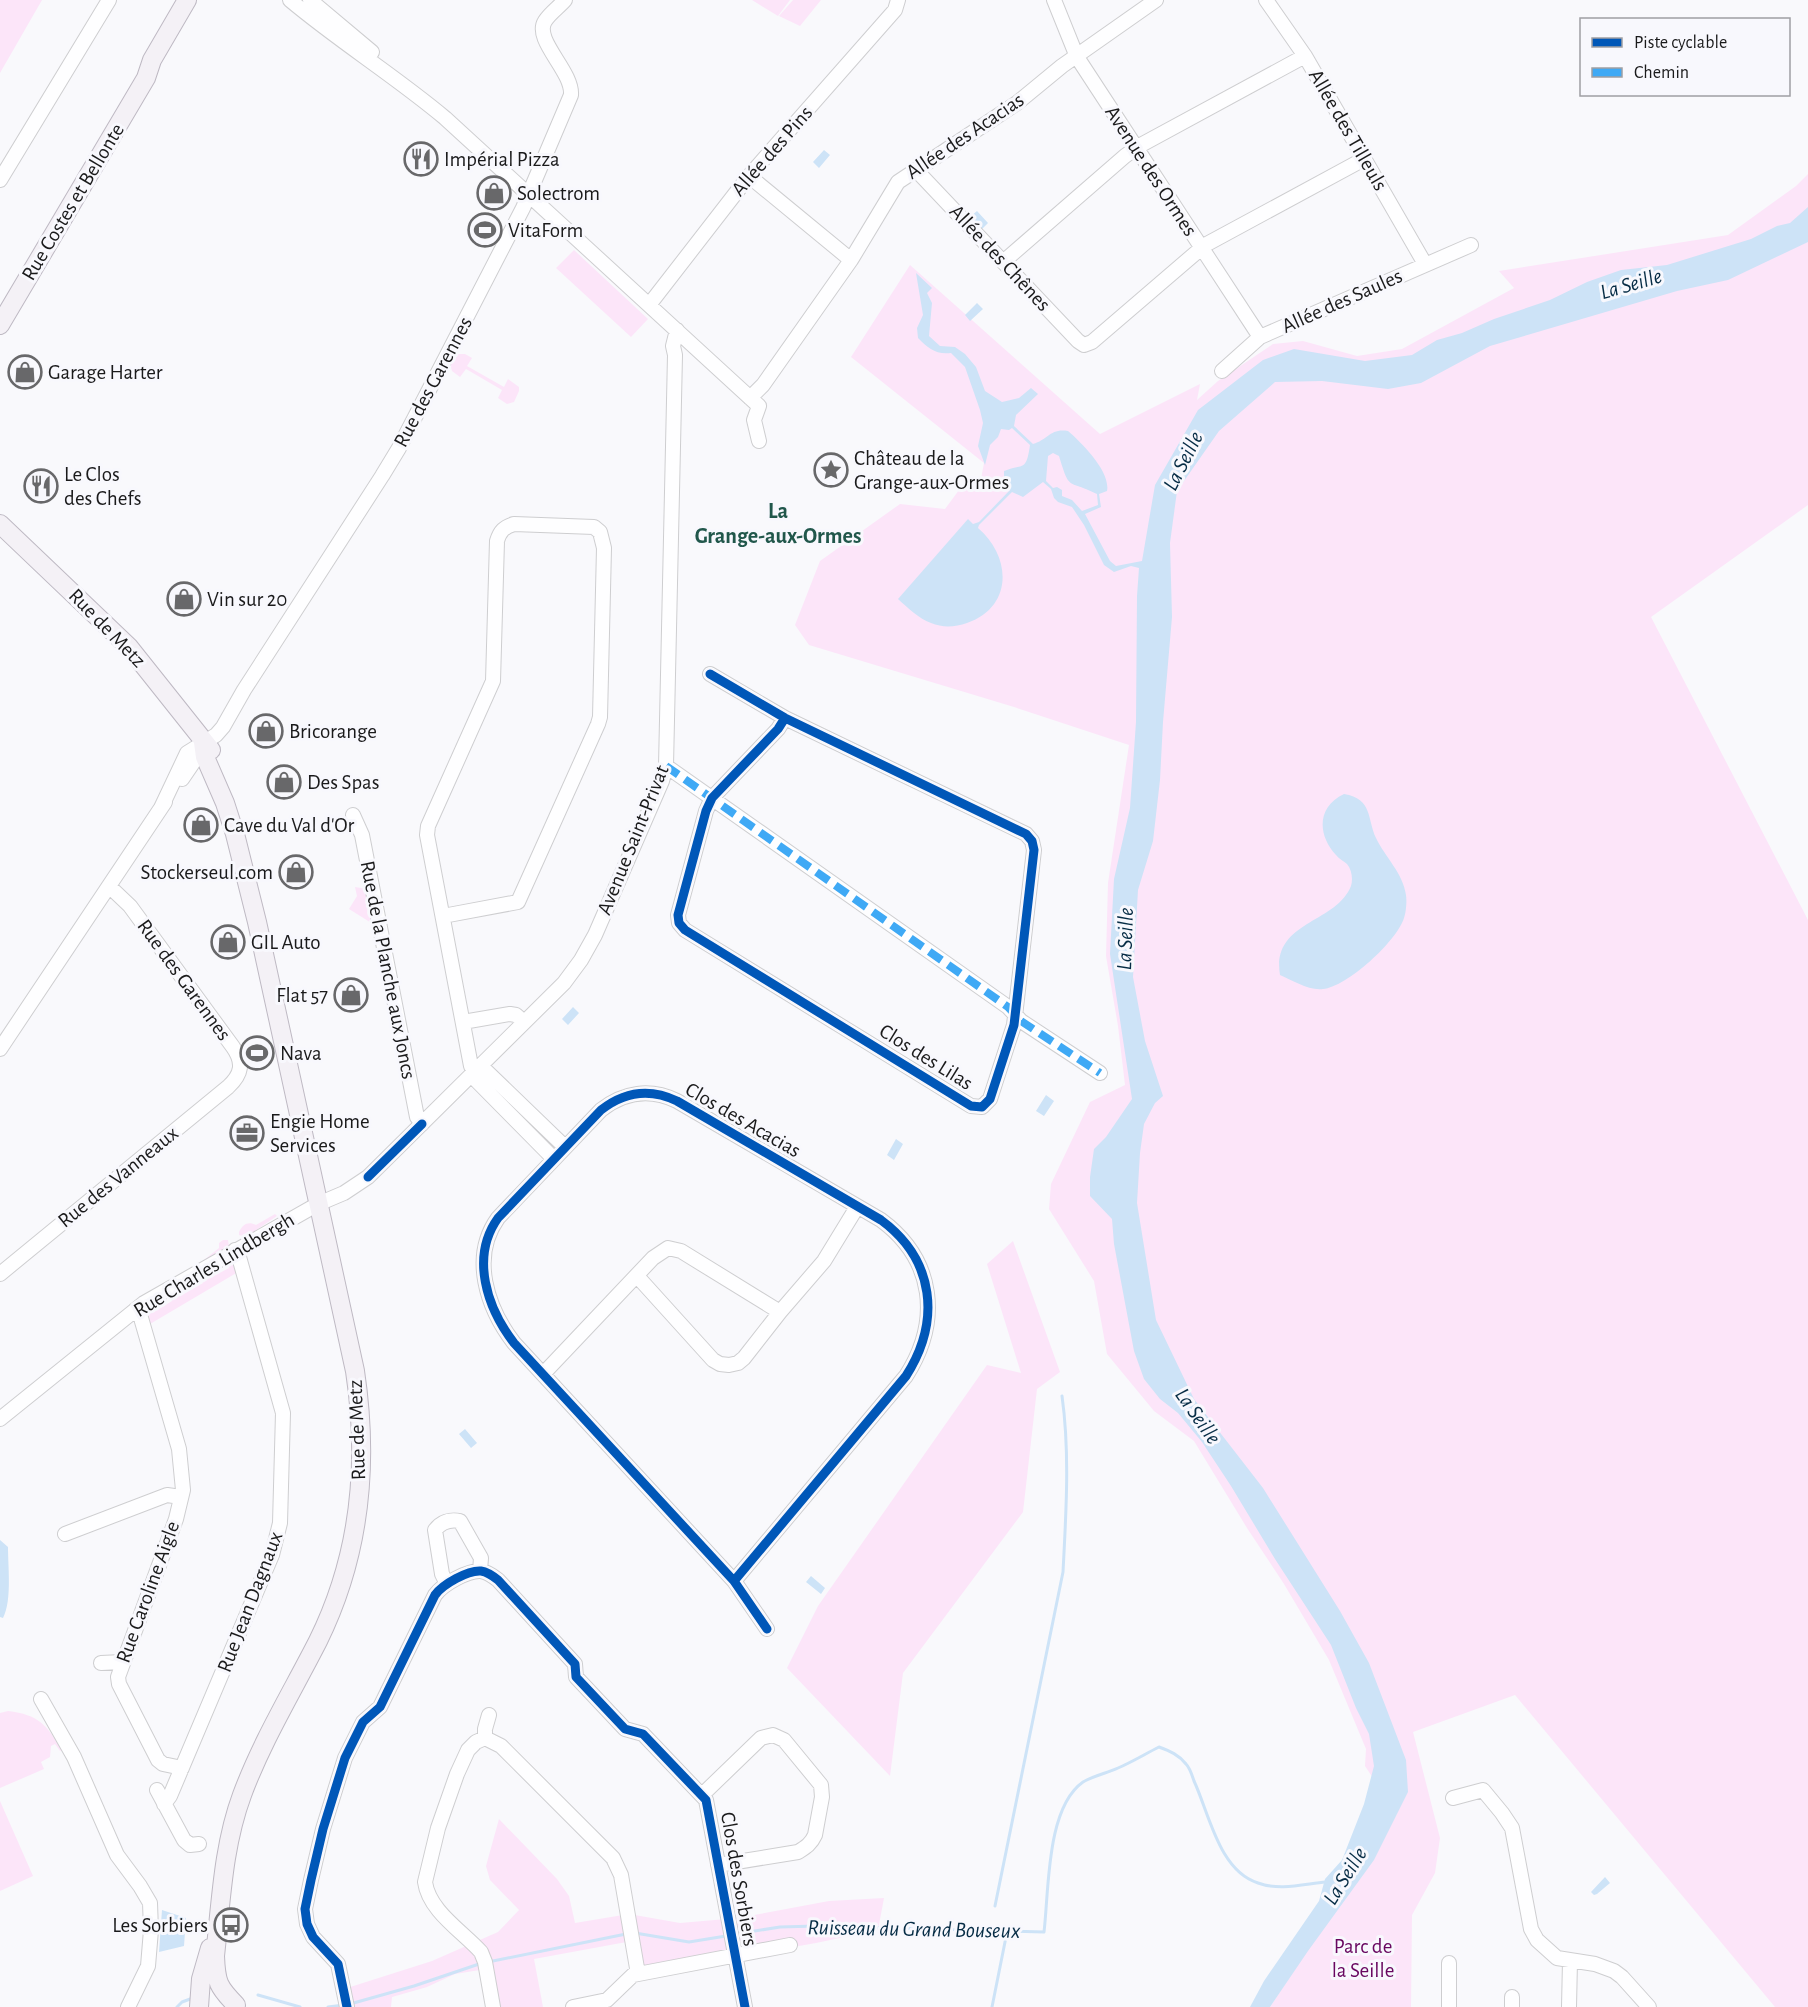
<svg xmlns="http://www.w3.org/2000/svg" width="1808" height="2007" font-family="'Alegreya Sans',sans-serif">
<style>
.green{fill:#fce5f9}
.water{fill:#cde3f7;fill-rule:evenodd}
.lines{fill:none;stroke-linecap:round;stroke-linejoin:round}
.stream{stroke:#cde3f7;stroke-width:3}
.minor-casing{stroke:#ceced0;stroke-width:16}
.major-casing{stroke:#beb9c3;stroke-width:20}
.minor{stroke:#fefeff;stroke-width:14}
.major{stroke:#f4f1f6;stroke-width:18}
.quiet{stroke:#3fa9f5;stroke-width:8;stroke-dasharray:15 8;stroke-linecap:butt}
.cycleway-casing{stroke:#f8f8fd;stroke-width:13}
.cycleway{stroke:#0057b8;stroke-width:9}
.labels{text-anchor:middle;dominant-baseline:central;stroke-width:6;stroke-linejoin:round;paint-order:stroke}
.street-label{font-size:21px;fill:#1a1a1b;stroke:#f8f8fd}
.poi-label{font-size:21px;fill:#1a1a1b;stroke:#f8f8fd;text-anchor:start}
.park-label{font-size:21px;fill:#680760;stroke:#f8f8fd}
.water-label{font-size:22px;font-style:italic;fill:#062c45;stroke:#f8f8fd}
.neighbourhood-label{font-size:22px;font-weight:bold;fill:#21574b;stroke:#f8f8fd}
</style>
<rect width="100%" height="100%" fill="#f9f9fc"/>
<path class="green" d="M0,0H42L0,73Z
M752,0H790L778,16Z
M793,0H821L800,26L779,16Z
M1808,174V505L1651,617L1808,920V2007H1775L1515,1695L1413,1732L1440,1838L1435,1873L1412,1915L1411,2007H1270L1397,1814L1365,1766L1366,1749L1329,1660L1284,1584L1247,1528L1194,1441L1154,1411L1107,1354L1094,1281L1049,1209L1051,1184L1090,1102L1125,1085L1118,1026L1106,956L1108,883L1129,745L1014,707L809,645L795,625L820,561L900,504L945,509L962,486L981,479L984,463L851,357L910,265L1100,434L1200,384L1197,400L1218,381L1273,344L1303,341L1357,356L1402,349L1514,288L1499,271L1728,235L1796,186Z
M574,250L648,319L631,337L556,268Z
M457,354H465L472,358L467,366L504,387L508,379L519,387V391L514,402L507,404L498,398L502,390L466,369L460,377L452,371L450,364L454,355Z
M355,887L367,889L373,924L349,909L357,896Z
M275,1214L277,1216L246,1237L239,1235V1232C243,1224 248,1221 256,1225Z
M223,1240H228L229,1247L199,1264L219,1248V1243Z
M1013,1241L1060,1372L1037,1389L1023,1512L903,1673L890,1776L787,1668L818,1606L987,1365L1021,1373L987,1264Z
M232,1261L238,1272L150,1324L147,1310L150,1306L154,1312L172,1301L169,1295L178,1289L182,1295L203,1283L200,1276L207,1273L210,1278L229,1268L226,1262Z
M8,1711C39,1715 46,1724 62,1750L60,1751L55,1744L51,1746L50,1757L41,1762L44,1769L0,1788V1713Z
M0,1801L33,1876L0,1891Z
M499,1819L557,1879L569,1896L575,1923L629,1914L680,1923L738,1918L829,1901L884,1898L878,1930L816,1943L638,1974L632,1941L534,1959L543,2007H493L486,1969L455,1974L427,1987L392,1997L391,2007H347L344,1989L432,1961L498,1932L519,1910L490,1880L486,1866Z"/>
<path class="water" d="M824,150L830,155L819,168L813,162Z
M1808,207V242L1728,280L1677,291L1490,346L1421,383L1388,389L1322,381L1275,382L1219,431L1177,491L1170,543L1172,617L1163,722L1160,780L1153,841L1138,890L1133,977L1145,1041L1163,1096L1155,1103L1144,1124L1140,1153L1137,1203L1156,1320L1194,1399L1263,1488L1340,1611L1369,1663L1406,1760L1408,1792L1374,1860L1308,1951L1270,2007H1250L1264,1981L1319,1901L1325,1879L1342,1860L1364,1804L1374,1766L1369,1734L1356,1708L1331,1645L1275,1559L1231,1486L1202,1442L1178,1413L1160,1399L1144,1379L1134,1351L1114,1244L1112,1219L1090,1196V1177L1094,1149L1106,1137L1132,1099L1110,954L1114,879L1130,808L1136,722L1137,596L1139,568L1131,566L1114,572L1104,565L1084,525L1072,507L1058,502L1054,498L1051,489L1043,482L1023,497L1012,492L979,525L978,528C1012,557 1013,607 967,623C955,627 943,628 931,623C918,618 908,608 898,599L968,519L973,524L979,522L1010,490L1004,478V471C1023,463 1026,473 1030,445L1012,428L1009,430L1001,429L998,437L990,445L985,465L978,446L983,423L980,410L965,367L951,353C936,355 928,348 918,338L917,328L923,315L916,273L932,288L927,293L932,303L929,336L940,346L955,347L965,354L976,367L985,391L1002,402L1019,398L1031,388L1038,394L1016,415L1014,426L1033,444C1048,440 1050,428 1068,431C1082,443 1111,472 1107,491L1099,494L1101,507L1085,514L1110,561L1116,566L1142,561L1155,485L1198,410L1263,360L1294,349L1365,361L1412,355L1437,340L1462,333L1494,319L1550,300L1587,282L1621,270L1667,265L1751,239L1777,226L1790,223ZM1053,453L1059,456C1070,492 1067,479 1097,494L1098,505L1082,511L1072,500L1062,496V490L1057,487L1053,488L1046,481L1048,456Z
M977,211L988,223L982,229L971,216Z
M977,303L983,309L970,321L965,315Z
M1344,794C1373,799 1367,819 1376,838C1385,857 1403,873 1406,895C1407,901 1406,913 1404,918C1397,941 1347,987 1323,989C1309,991 1292,980 1280,975C1271,921 1336,924 1351,886C1353,879 1352,870 1347,864C1344,861 1339,859 1336,855C1317,834 1317,807 1344,794Z
M573,1007L579,1013L568,1025L562,1019Z
M1046,1095L1054,1101L1044,1116L1036,1111Z
M896,1139L903,1144L894,1160L887,1155Z
M465,1429L477,1443L471,1448L459,1434Z
M0,1540L8,1547C8,1567 12,1601 3,1618L0,1617Z
M811,1576L825,1588L821,1594L806,1582Z
M1605,1877L1610,1883L1597,1894L1594,1895L1591,1892Z
M162,1910L186,1918L184,1946L159,1952Z"/>
<g class="lines">
<path class="stream" d="M995,1906L1063,1572C1066,1514 1070,1453 1062,1396
M635,1933L689,1942L726,1936
M736,1934L780,1927L816,1926L1044,1932C1049,1891 1046,1808 1083,1782C1093,1776 1107,1773 1118,1768C1132,1762 1145,1754 1159,1747C1170,1751 1179,1755 1186,1764C1190,1768 1192,1775 1194,1781C1209,1813 1219,1871 1258,1883C1280,1891 1304,1884 1326,1882
M488,1962L626,1934
M258,1995L300,2007
M350,2004L414,1986L482,1963
M177,2007L182,2002L193,1998
M328,2007L344,2005
M992,2007L1007,1932"/>
<defs>
<path id="minor" d="M290,0C340,42 395,76 445,118L759,406L754,420L759,441
M310,0L372,52
M1054,0L1077,57L1260,337
M1266,0L1305,56L1425,264
M916,170L1078,341L1084,345L1092,342L1205,245L1364,159
M749,176L851,260
M0,180L109,0
M1003,262L1125,156L1139,146L1305,56
M649,305L749,176L895,10L898,0
M1222,371L1260,337L1471,245
M750,398L763,385L851,260L898,182L1017,103L1062,66L1156,0
M710,674L785,718L1026,834L1032,841L1034,850L1014,1025L990,1099L982,1107L971,1106L685,930L679,923L678,915L706,811L712,798L778,729L785,718
M666,766L1008,1007L1021,1021L1100,1073
M182,779L197,757L203,742
M161,808L187,753L216,735L223,727L244,690L382,476L399,448L523,208L571,95C573,71 533,40 545,21C550,13 559,7 565,0
M353,815L362,835L417,1117L422,1124
M443,916L518,902L598,724L600,717L604,548L600,532L594,527L514,524C504,527 500,531 497,541L493,681L428,826L427,835L471,1066L476,1071
M463,1022L510,1014L516,1015L524,1022
M0,1049L165,802
M481,1066L565,1147
M472,1076L554,1159
M0,1274L228,1087C242,1074 244,1063 233,1047L130,906L110,887
M637,1276L713,1360L720,1364L729,1365L738,1363L744,1358L780,1312L824,1261L857,1207
M135,1310L141,1318L179,1449L183,1490L176,1519L118,1677L119,1684L158,1760L163,1764L182,1768
M544,1373L653,1258L668,1248L681,1251L780,1312
M0,1419L144,1303L318,1204L344,1193L368,1177L564,983L581,960L595,935L662,781L666,766L675,355L673,346L677,330
M65,1534L167,1495L181,1497
M734,1581L906,1376C941,1321 935,1260 881,1220L677,1101C650,1088 624,1092 601,1110L498,1218C470,1257 487,1308 514,1343L734,1581L767,1629
M447,1584L442,1574L435,1530C441,1522 450,1519 460,1521L481,1558L480,1571
M101,1663L122,1662
M41,1699L74,1757L117,1855L140,1886L150,1903L151,1930L148,1966L128,2007
M485,1738V1729L489,1715
M157,1790L184,1840L190,1845L199,1844
M702,1795L761,1738L773,1735L784,1740L821,1785L822,1797L815,1835C811,1844 806,1847 798,1852L718,1865
M1453,1798L1483,1790L1502,1813L1512,1828L1531,1929L1537,1940L1557,1958L1595,1964L1614,1971L1622,1977L1649,2007
M164,1804L170,1796L272,1555L280,1523L283,1413L239,1257L235,1250
M1449,1963V2007
M347,2007L338,1964L313,1937L307,1924L305,1909L311,1880L323,1829L345,1758L363,1722L380,1707L435,1595C443,1584 468,1570 481,1571C488,1572 493,1576 498,1580L575,1664L576,1677L625,1729L643,1734L706,1800L745,2007
M493,2007L485,1962L481,1952C462,1931 429,1911 425,1882L438,1828L457,1774L468,1750L476,1742L485,1738L501,1746L613,1858L621,1875L638,1974
M573,2007L607,2000L633,1975L790,1945
M1512,2007V1997
M1569,2007L1570,1961"/>
<path id="major" d="M0,325L146,78L152,60L187,0
M0,524L129,647L211,750
M203,742L205,757L225,803L235,834L257,922L355,1371C369,1464 360,1556 318,1641C292,1692 262,1741 242,1795C223,1846 221,1902 215,1956C216,1982 218,1987 236,2005
M199,2007L201,1979L210,1948"/>
</defs>
<use href="#minor" class="minor-casing"/>
<use href="#major" class="major-casing"/>
<use href="#minor" class="minor"/>
<use href="#major" class="major"/>
<path class="quiet" d="M666,766L1008,1007L1021,1021L1100,1073"/>
<defs>
<path id="cycleway" d="M710,674L785,718L1026,834L1032,841L1034,850L1014,1025L990,1099L982,1107L971,1106L685,930L679,923L678,915L706,811L712,798L778,729L785,718
M368,1177L422,1124
M734,1581L906,1376C941,1321 935,1260 881,1220L677,1101C650,1088 624,1092 601,1110L498,1218C470,1257 487,1308 514,1343L734,1581L767,1629
M347,2007L338,1964L313,1937L307,1924L305,1909L311,1880L323,1829L345,1758L363,1722L380,1707L435,1595C443,1584 468,1570 481,1571C488,1572 493,1576 498,1580L575,1664L576,1677L625,1729L643,1734L706,1800L745,2007"/>
</defs>
<use href="#cycleway" class="cycleway-casing"/>
<use href="#cycleway" class="cycleway"/>
</g>
<defs>
<symbol id="restaurant-ring" viewBox="-11 -11 22 22"><circle r="9.5" fill="#f8f8fd" stroke="#68686a" stroke-width="1.5"/><path d="M-5-6h1v4h1v-4h1v4h1v-4h1v5L-1.5 .5V6h-2V.5L-5-1ZM5-6V6H3V1.5H1.5Q1.5-4 5-6Z" fill="#68686a"/></symbol>
<symbol id="shop-ring" viewBox="-11 -11 22 22"><circle r="9.5" fill="#f8f8fd" stroke="#68686a" stroke-width="1.5"/><path d="M-5-2.5h2.3a2.7 3.5 0 0 1 5.4 0H5L5.5 6h-11ZM-1.5-2.5h3a1.5 2.3 0 0 0-3 0Z" fill="#68686a"/></symbol>
<symbol id="stadium-ring" viewBox="-11 -11 22 22"><circle r="9.5" fill="#f8f8fd" stroke="#68686a" stroke-width="1.5"/><path d="M0-5a6.5 5 0 1 0 0 10a6.5 5 0 1 0 0-10ZM-3.5-1.8h7v3.6h-7Z" fill="#68686a"/></symbol>
<symbol id="sight-ring" viewBox="-11 -11 22 22"><circle r="9.5" fill="#f8f8fd" stroke="#68686a" stroke-width="1.5"/><path d="M0-6L1.8-2.2L6-1.7L2.9 1.2L3.7 5.4L0 3.3L-3.7 5.4L-2.9 1.2L-6-1.7L-1.8-2.2Z" fill="#68686a"/></symbol>
<symbol id="office-ring" viewBox="-11 -11 22 22"><circle r="9.5" fill="#f8f8fd" stroke="#68686a" stroke-width="1.5"/><path d="M-6-3h4V-5.5h4V-3h4V5H-6ZM-1-4.5V-3h2v-1.5ZM-6 0V1H6V0Z" fill="#68686a"/></symbol>
<symbol id="bus-ring" viewBox="-11 -11 22 22"><circle r="9.5" fill="#f8f8fd" stroke="#68686a" stroke-width="1.5"/><path d="M-5-6H5V4H4V6H2V4H-2V6H-4V4H-5ZM-3.5-4V0h7V-4ZM-3.5 1.2v1.5H-2V1.2ZM2 1.2v1.5H3.5V1.2Z" fill="#68686a"/></symbol>
</defs>
<g fill-rule="evenodd">
<use href="#restaurant-ring" x="402" y="140" width="38" height="38"/>
<use href="#shop-ring" x="475" y="174" width="38" height="38"/>
<use href="#stadium-ring" x="466" y="211" width="38" height="38"/>
<use href="#shop-ring" x="6" y="353" width="38" height="38"/>
<use href="#sight-ring" x="812" y="451" width="38" height="38"/>
<use href="#restaurant-ring" x="22" y="467" width="38" height="38"/>
<use href="#shop-ring" x="165" y="580" width="38" height="38"/>
<use href="#shop-ring" x="247" y="712" width="38" height="38"/>
<use href="#shop-ring" x="265" y="763" width="38" height="38"/>
<use href="#shop-ring" x="182" y="806" width="38" height="38"/>
<use href="#shop-ring" x="277" y="853" width="38" height="38"/>
<use href="#shop-ring" x="209" y="923" width="38" height="38"/>
<use href="#shop-ring" x="332" y="976" width="38" height="38"/>
<use href="#stadium-ring" x="238" y="1034" width="38" height="38"/>
<use href="#office-ring" x="228" y="1114" width="38" height="38"/>
<use href="#bus-ring" x="212" y="1906" width="38" height="38"/>
</g>
<g class="labels">
<g class="street-label">
<text transform="translate(1348 130) rotate(60)">Allée des Tilleuls</text>
<text transform="translate(965 136) rotate(-34)">Allée des Acacias</text>
<text transform="translate(772 151) rotate(-49)">Allée des Pins</text>
<text transform="translate(1151 171) rotate(57)">Avenue des Ormes</text>
<text transform="translate(73 202) rotate(-59)">Rue Costes et Bellonte</text>
<text transform="translate(1000 258) rotate(47)">Allée des Chênes</text>
<text transform="translate(1342 301) rotate(-24)">Allée des Saules</text>
<text transform="translate(433 382) rotate(-62)">Rue des Garennes</text>
<text transform="translate(107 628) rotate(46)">Rue de Metz</text>
<text transform="translate(633 840) rotate(-68)">Avenue Saint-Privat</text>
<text transform="translate(388 970) rotate(79)">Rue de la Planche aux Joncs</text>
<text transform="translate(184 980) rotate(54)">Rue des Garennes</text>
<text transform="translate(926 1057) rotate(32)">Clos des Lilas</text>
<text transform="translate(743 1120) rotate(30)">Clos des Acacias</text>
<text transform="translate(118 1177) rotate(-39)">Rue des Vanneaux</text>
<text transform="translate(214 1265) rotate(-31)">Rue Charles Lindbergh</text>
<text transform="translate(357 1430) rotate(-92)">Rue de Metz</text>
<text transform="translate(148 1592) rotate(-70)">Rue Caroline Aigle</text>
<text transform="translate(250 1602) rotate(-69)">Rue Jean Dagnaux</text>
<text transform="translate(739 1879) rotate(80)">Clos des Sorbiers</text>
</g>
<g class="poi-label">
<text x="444" y="159">Impérial Pizza</text>
<text x="517" y="193">Solectrom</text>
<text x="508" y="230">VitaForm</text>
<text x="48" y="372">Garage Harter</text>
<text x="854" y="458">Château de la<tspan x="854" dy="24">Grange-aux-Ormes</tspan></text>
<text x="64" y="474">Le Clos<tspan x="64" dy="24">des Chefs</tspan></text>
<text x="207" y="599">Vin sur 20</text>
<text x="289" y="731">Bricorange</text>
<text x="307" y="782">Des Spas</text>
<text x="224" y="825">Cave du Val d'Or</text>
<text x="273" y="872" text-anchor="end">Stockerseul.com</text>
<text x="251" y="942">GIL Auto</text>
<text x="328" y="995" text-anchor="end">Flat 57</text>
<text x="280" y="1053">Nava</text>
<text x="270" y="1121">Engie Home<tspan x="270" dy="24">Services</tspan></text>
<text x="208" y="1925" text-anchor="end">Les Sorbiers</text>
</g>
<g class="park-label">
<text x="1363" y="1946">Parc de<tspan x="1363" dy="24">la Seille</tspan></text>
</g>
<g class="water-label">
<text transform="translate(1631 284) rotate(-16)">La Seille</text>
<text transform="translate(1183 461) rotate(-63)">La Seille</text>
<text transform="translate(1125 939) rotate(-88)">La Seille</text>
<text transform="translate(1198 1416) rotate(55)">La Seille</text>
<text transform="translate(1345 1876) rotate(-58)">La Seille</text>
<text transform="translate(914 1929) rotate(1)">Ruisseau du Grand Bouseux</text>
</g>
<g class="neighbourhood-label">
<text x="778" y="511">La<tspan x="778" dy="25">Grange-aux-Ormes</tspan></text>
</g>
</g>
<rect x="1580" y="18" width="210" height="78" fill="#f8f8fd" stroke="#9f9fa3" stroke-width="1.5"/>
<rect x="1592" y="38" width="30" height="9" fill="#0057b8" stroke="#9f9fa3" stroke-width="1.5"/>
<text x="1634" y="48" font-size="18" fill="#1a1a1b">Piste cyclable</text>
<rect x="1592" y="68" width="30" height="9" fill="#3fa9f5" stroke="#9f9fa3" stroke-width="1.5"/>
<text x="1634" y="78" font-size="18" fill="#1a1a1b">Chemin</text>
</svg>
